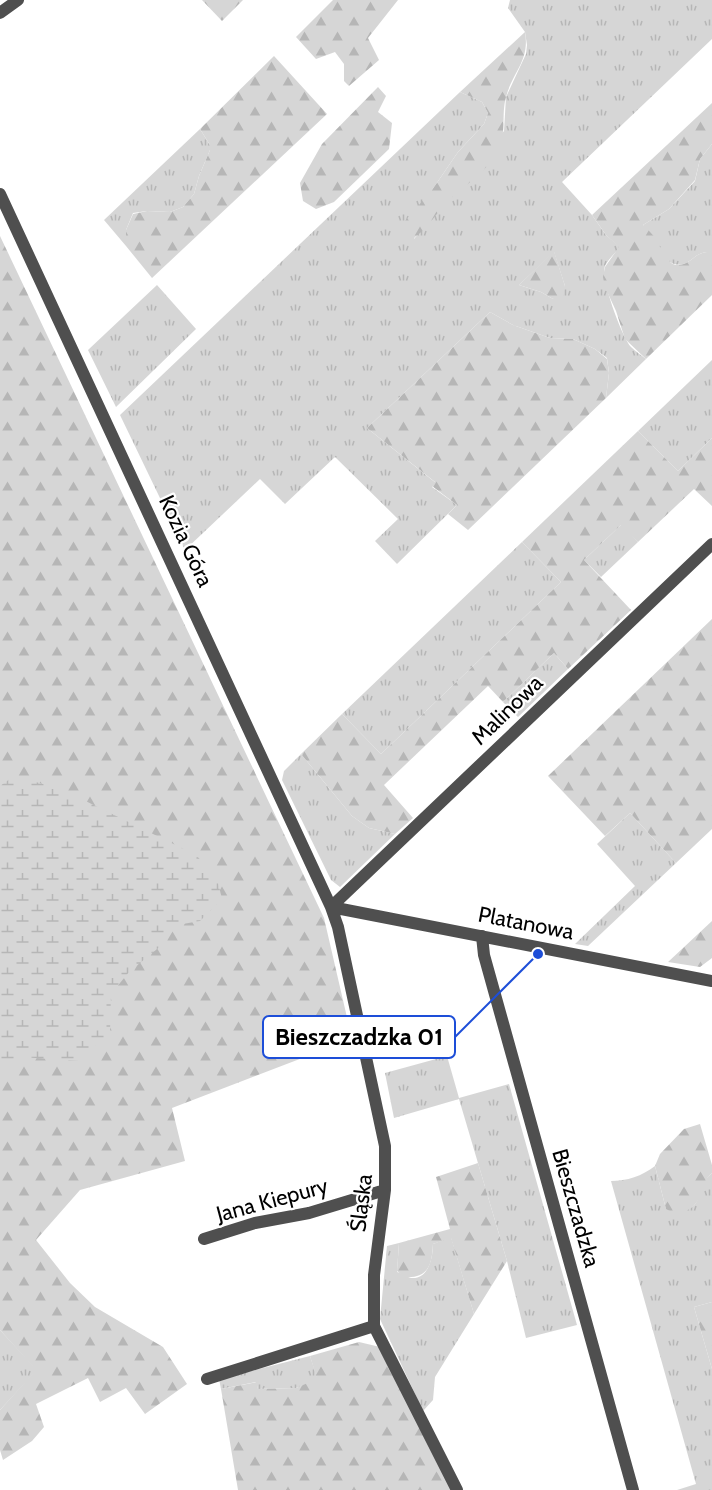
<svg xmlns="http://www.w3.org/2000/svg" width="712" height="1490" font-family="Cabin,sans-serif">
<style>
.grass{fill:url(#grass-tufts);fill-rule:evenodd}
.forest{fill:url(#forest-firs)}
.wetland{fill:url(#wetland-marsh)}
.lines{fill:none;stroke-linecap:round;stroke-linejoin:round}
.minor{stroke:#4f4f4f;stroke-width:12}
.labels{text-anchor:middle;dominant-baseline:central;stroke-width:4.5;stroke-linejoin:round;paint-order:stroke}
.street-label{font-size:22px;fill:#000;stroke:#fff}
.leader{fill:none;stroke:#1d4ed8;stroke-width:2}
.callout-dot{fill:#1d4ed8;stroke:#fff;stroke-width:2}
.callout{fill:#fff;stroke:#1d4ed8;stroke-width:2}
.callout-label{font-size:24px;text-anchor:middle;font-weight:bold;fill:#000}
</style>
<defs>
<pattern id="grass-tufts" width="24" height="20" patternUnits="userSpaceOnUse" patternTransform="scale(1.5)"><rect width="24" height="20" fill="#d6d6d6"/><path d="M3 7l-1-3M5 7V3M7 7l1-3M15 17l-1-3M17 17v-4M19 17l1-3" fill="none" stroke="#b6b6b6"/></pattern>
<pattern id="forest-firs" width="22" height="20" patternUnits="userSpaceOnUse" patternTransform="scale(1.5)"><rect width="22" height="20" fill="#d6d6d6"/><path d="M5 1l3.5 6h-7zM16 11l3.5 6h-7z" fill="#b6b6b6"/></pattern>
<pattern id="wetland-marsh" width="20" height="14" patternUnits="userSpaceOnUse" patternTransform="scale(1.5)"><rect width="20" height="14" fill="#d6d6d6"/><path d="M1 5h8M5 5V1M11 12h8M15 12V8" fill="none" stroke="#b6b6b6"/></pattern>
</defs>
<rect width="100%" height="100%" fill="#fff"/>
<path class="grass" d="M510,0H712V39L562,182L592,215L606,235L620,247C615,253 608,260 605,266C600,278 622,337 631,347C635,351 641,355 646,359L606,398L609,373L607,358L595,349L573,339L550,338L513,325L490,312L367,428L436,483L432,487L457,505L397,564L375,541L398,519L335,457L285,504L260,479L185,550L120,415L460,92L482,102L488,113L484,124L458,152L432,190L414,239L504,131L506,97L526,54L527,45L525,32L508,8ZM554,252L565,286L553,299L541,292L519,285Z
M200,129L210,145V150L199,176L194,194L183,207L170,212L147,211L133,213L126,230V246L104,220Z
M712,144V252C698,251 697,257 686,263C666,273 651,238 643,225L669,209L695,181L700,159Z
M157,285L196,329L116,407L88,350Z
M712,360V438L678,471L638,431Z
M622,524L638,542L601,577L584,560Z
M522,542L561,582L381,754L342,714Z
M554,653L568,669L518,717L503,702Z
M301,754L352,816L369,828L395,834L340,887L331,880L282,780L284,771Z
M630,813L676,863L588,946L575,944L635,886L597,844Z
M447,1056L459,1098L509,1084L577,1325L526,1338L507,1261L459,1099L394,1118L385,1073Z
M655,1166L666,1209C712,1213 688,1194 712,1173V1302L694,1307L712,1369V1490H677L696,1484L611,1181C627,1181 642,1176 655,1166Z
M451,1237L474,1314L435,1377L433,1400L423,1411L380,1319L387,1246L399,1243L397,1272C401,1273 407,1277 411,1278C429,1280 433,1256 433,1244Z
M0,1330L37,1370L0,1410Z
M310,1356L318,1380L296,1388L258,1389L256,1382L221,1389L219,1379Z"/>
<path class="forest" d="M202,0H243L222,21Z
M333,0H398L368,38L379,60L349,86L344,81V64L335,52L316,59L296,37Z
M525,32C530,61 513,71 506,97C501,115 507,133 498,151C489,170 461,188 446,203C434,216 423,236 407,241L400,235L399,228L432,190L458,152L484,124L488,113L482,102L460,92Z
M274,56L327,114L152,278L126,246V230L133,214L147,211L170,212L183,207L194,194L199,176L210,150V145L200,129Z
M378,87L386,96L378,112L392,123L389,149L334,202L316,209L303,201L300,183L322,144Z
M712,103V144L700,159L695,180L669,209L643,225C648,230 653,234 656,240C663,250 668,272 686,263C697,257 698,251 712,252V295L646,359L625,339L616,311L605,287L603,277L605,267L619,247L606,235L592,215Z
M0,236L324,918L352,1039L172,1108L185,1161L80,1190L36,1240L70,1283L95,1307L163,1347L187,1384L145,1414L126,1388L100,1402L88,1378L36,1404L44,1427L32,1441L3,1460L0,1450V1410L36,1370L0,1330Z
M554,251L565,286L563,296L553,299L541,292L519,285Z
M490,312L513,325L550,338L573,339L595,349L607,359L609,373L606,398L468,530L448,514L457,505L432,486L435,482L367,428Z
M638,431L678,471L712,438V506L694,489L638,542L621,525L584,560L631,610L568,669L554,653L503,702L488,686L384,785L413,818L395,834L369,828L352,816L301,754L342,714L381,754L561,582L522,542Z
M712,619V829L676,863L630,813L605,836L548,776Z
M712,921V958L700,967L668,962Z
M700,1124L712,1165V1173C698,1185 704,1205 685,1211C677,1213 673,1213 666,1209L655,1166L660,1154L684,1129Z
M478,1163L507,1261L474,1314L451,1238L433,1244C432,1265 428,1279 404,1277L397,1271L399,1243L450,1229L436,1177Z
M712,1302V1369L694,1307Z
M359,1342L380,1347L452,1490H238L221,1389L257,1382L258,1389L296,1388L317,1379L310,1356Z"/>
<path class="wetland" d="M14,776L61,789L196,855L217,878L222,899L200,921L177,925L162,945L129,972L111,994L110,1032L79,1061L21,1057L0,1078V786Z"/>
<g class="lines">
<path class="minor" d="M0,13L18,0
M0,194L331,907L338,927L385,1146V1190L374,1275V1326L457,1490
M331,907L712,544
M331,907L712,981
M482,936L484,955L633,1490
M204,1239L255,1223L309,1213L385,1190
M207,1379L374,1326"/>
</g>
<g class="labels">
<g class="street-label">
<text transform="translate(186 541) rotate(65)">Kozia Góra</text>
<text transform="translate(507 710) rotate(-44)">Malinowa</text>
<text transform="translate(526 923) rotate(11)">Platanowa</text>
<text transform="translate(272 1200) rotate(-15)">Jana Kiepury</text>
<text transform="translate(361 1203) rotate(-83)">Śląska</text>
<text transform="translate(576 1208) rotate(74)">Bieszczadzka</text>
</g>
</g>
<path class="leader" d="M538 954L455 1037"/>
<circle class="callout-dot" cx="538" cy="954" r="6"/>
<rect class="callout" x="263" y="1016" width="192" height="42" rx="6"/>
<g class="callout-label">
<text x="359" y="1045">Bieszczadzka 01</text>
</g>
</svg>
